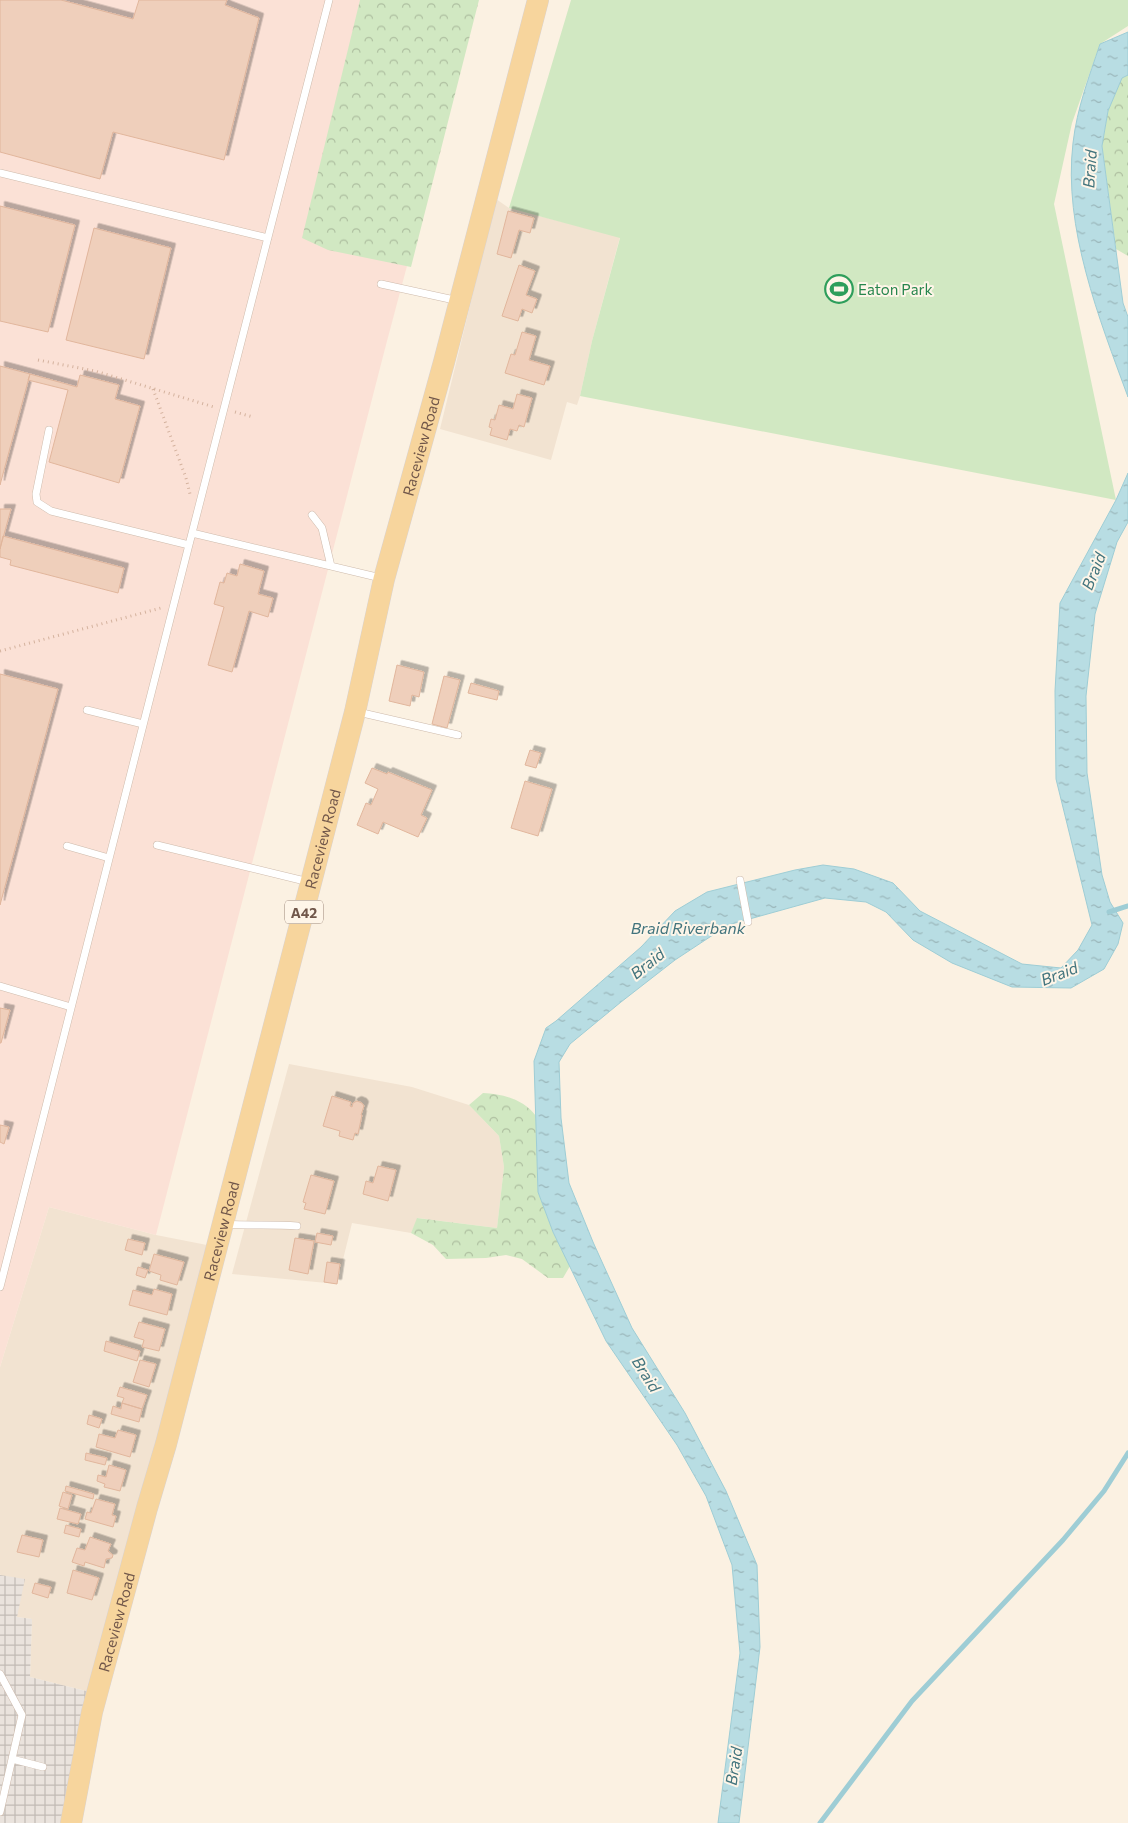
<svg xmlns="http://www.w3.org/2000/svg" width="1128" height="1823" font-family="Commissioner,sans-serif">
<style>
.residential{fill:#f2e3d1}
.commercial{fill:#fbe1d6}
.industrial{fill:url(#industrial-grid)}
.forest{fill:url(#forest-crowns)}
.park{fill:#d1e8c2}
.water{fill:url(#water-ripples);stroke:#9ecdd5}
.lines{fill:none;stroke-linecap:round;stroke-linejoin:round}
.stream{stroke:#9ecdd5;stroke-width:5}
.building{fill:#efcfbb;stroke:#e1b69c;filter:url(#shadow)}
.service-casing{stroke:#cebbac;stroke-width:8}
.primary-casing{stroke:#dad3d0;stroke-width:22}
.path{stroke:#d4b29e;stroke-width:3;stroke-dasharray:1 4;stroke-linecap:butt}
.service{stroke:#fff;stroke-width:7}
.primary{stroke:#f7d59d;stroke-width:21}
.labels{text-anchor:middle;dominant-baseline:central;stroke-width:4;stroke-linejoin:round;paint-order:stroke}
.shield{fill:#fef5e8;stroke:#9b8679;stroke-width:1}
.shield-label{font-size:14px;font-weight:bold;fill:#71574a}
.leisure-label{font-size:15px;fill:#27864d;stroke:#fef5e8;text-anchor:start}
.street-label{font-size:15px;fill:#71574a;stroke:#fef5e8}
.water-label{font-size:16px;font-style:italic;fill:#42747d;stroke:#fef5e8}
</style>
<defs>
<pattern id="industrial-grid" width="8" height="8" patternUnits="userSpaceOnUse" patternTransform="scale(1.25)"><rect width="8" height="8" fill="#eae3dd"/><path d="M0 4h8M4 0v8" fill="none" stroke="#c2bbb5"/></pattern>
<pattern id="forest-crowns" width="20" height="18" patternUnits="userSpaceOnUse" patternTransform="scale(1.25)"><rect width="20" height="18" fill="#d1e8c2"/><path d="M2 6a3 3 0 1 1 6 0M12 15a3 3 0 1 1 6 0" fill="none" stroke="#aebfa0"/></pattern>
<pattern id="water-ripples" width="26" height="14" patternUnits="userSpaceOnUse" patternTransform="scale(1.25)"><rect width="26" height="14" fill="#b8dde3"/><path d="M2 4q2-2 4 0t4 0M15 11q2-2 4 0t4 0" fill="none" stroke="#9ab6ba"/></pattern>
<filter id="shadow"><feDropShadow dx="4.5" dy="-4.5" stdDeviation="0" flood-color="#0004"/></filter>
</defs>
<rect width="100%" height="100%" fill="#fbf1e2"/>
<path class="residential" d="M496,199L509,208L620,237L592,341L580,396L577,405L567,402L551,460L440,429Z
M289,1064L412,1087L469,1105L499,1136L504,1167L497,1228L418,1218L411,1233L352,1223L337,1284L232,1274Z
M49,1207L156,1235L212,1246L90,1692L30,1677L32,1619L17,1617L0,1574V1367Z"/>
<path class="commercial" d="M0,0H478L387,341L156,1235L49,1207L0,1367Z"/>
<path class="industrial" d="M0,1575L25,1579L17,1617L32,1619L30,1677L90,1692L61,1823H0Z"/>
<path class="forest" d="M360,0H479L411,267L328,250L302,238Z
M1128,75V256L1116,249L1102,146L1108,111L1122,77Z
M483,1093C503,1094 523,1099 536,1116L538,1192L553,1232L570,1266L563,1278H548L522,1259L506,1255L486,1258L446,1259L433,1245L411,1233L417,1218L497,1228L504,1167L499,1136L469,1105Z"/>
<path class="park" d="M571,0H1128V26L1100,44L1072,123L1054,204L1116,500L580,396L592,341L620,238L509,208Z"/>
<path class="water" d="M1128,32V75L1122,78L1108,111L1102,146L1123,303L1128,317V397C1099,318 1063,228 1073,143C1077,108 1089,77 1100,44Z
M1128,473V522L1117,542L1095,614L1086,696L1087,773L1102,875L1110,902L1123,923L1118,944L1104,969L1071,988L1012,987L952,963L913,940L886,912L866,902L825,898L728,925L675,960L621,1002L570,1044L559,1062L561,1118L569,1183L593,1242L632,1328L685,1413L726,1491L757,1565L760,1647L739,1823H718L740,1653L732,1565L706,1496L677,1445L606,1341L553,1232L538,1192L534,1061L546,1028L556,1021L641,947L675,911L707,892L795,870L823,865L854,869L893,883L920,911L1022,964L1061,968L1078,950L1092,925L1056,779L1055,691L1060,603L1116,500Z"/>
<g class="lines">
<path class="stream" d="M1109,912L1128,906
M820,1823L912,1701L1063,1540L1104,1491L1128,1453"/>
</g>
<path class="building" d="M0,0H61L133,19L139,0H227L225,5L259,18L224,160L113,132L100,179L0,152Z
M0,206L75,225L48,332L0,321Z
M508,211L534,218L530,233L519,230L511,258L497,254Z
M94,228L171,248L144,359L66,340Z
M519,265L535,271L526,295L537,299L532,313L522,309L518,321L502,316Z
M522,332L536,336L529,360L550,366L544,385L505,373L511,354L515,355Z
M0,366L30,374L0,485Z
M30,374L77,387L80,375L119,385L115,399L140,406L119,483L49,462L68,390L28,380Z
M517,394L532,398L524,427L519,425L517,431L510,429L507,440L490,435L492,428L489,427L491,419L495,420L499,405L513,409Z
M0,509H11L0,549Z
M3,536L124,568L118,593L10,565L11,560L0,557V549Z
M240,564L264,571L258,594L273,598L268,617L249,611L232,672L208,665L224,607L214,604L220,582L224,583L227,573L237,576Z
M397,665L424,672L419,697L412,695L410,706L389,701Z
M0,674L58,689L0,905Z
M444,676L460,680L447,728L432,724Z
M471,683L499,691L497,700L468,693Z
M530,750L541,753L536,768L525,765Z
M372,768L387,774L388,772L432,790L421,815L427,818L418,837L383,822L378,834L357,825L366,803L371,805L378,789L365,783Z
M525,781L552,789L538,836L511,828Z
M0,1008L10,1010L1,1043H0Z
M332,1096L351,1102L350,1106L352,1107L353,1103L357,1101L362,1103L364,1106L361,1115H362L358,1134L355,1133L353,1140L339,1136L340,1131L323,1126Z
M0,1125L9,1127L4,1144L0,1142Z
M378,1166L396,1170L388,1201L363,1194L366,1181L373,1183Z
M311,1175L334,1181L325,1214L304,1209L306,1203L303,1202Z
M317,1233L333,1236L331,1245L315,1242Z
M295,1238L314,1241L308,1274L289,1270Z
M128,1239L145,1243L142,1255L125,1250Z
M154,1254L184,1262L177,1285L160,1280L161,1275L149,1271Z
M327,1262L340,1264L337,1284L324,1282Z
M138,1267L148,1270L145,1278L136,1275Z
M154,1289L172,1294L167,1315L129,1305L133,1290L152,1295Z
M139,1322L165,1329L159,1351L142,1347L144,1340L134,1337Z
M106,1341L140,1351L137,1361L104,1351Z
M140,1360L156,1364L149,1387L133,1382Z
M120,1387L147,1395L142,1409L122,1403L124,1398L117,1396Z
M122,1403L142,1409L139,1422L111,1414L113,1406L121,1409Z
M89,1415L102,1419L99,1428L87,1424Z
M118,1430L136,1435L130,1457L96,1447L99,1434L115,1438Z
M86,1453L107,1458L105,1465L85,1460Z
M109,1465L126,1470L120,1491L104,1487L105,1484L97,1481L98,1475L106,1477Z
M66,1486L94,1494L93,1499L65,1491Z
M63,1492L72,1495L68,1509L59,1506Z
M96,1499L115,1504L112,1515L116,1516L113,1527L85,1519L87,1512L91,1513Z
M60,1508L81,1514L78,1524L57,1519Z
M66,1525L81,1529L79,1537L64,1533Z
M22,1535L43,1540L39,1557L17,1552Z
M90,1537L111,1544L108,1551L113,1555L112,1558L106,1559L104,1568L85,1562L84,1566L72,1562L77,1548L85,1550Z
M73,1570L99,1578L92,1600L67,1593Z
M35,1583L51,1587L48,1598L32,1593Z"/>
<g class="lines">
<defs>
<path id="service" d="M0,173L268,238
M381,284L459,301
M49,430L36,494L37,502L51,511L189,545
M312,515L322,528L331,566
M192,533L329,0
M87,710L143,724
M358,712L458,735
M157,845L309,882
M67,846L109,858
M740,880L748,922
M0,986L71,1007
M226,1224C250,1226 273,1224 297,1226
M0,1287L192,533L381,578
M0,1674L22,1715L0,1812
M12,1759L43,1767"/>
<g id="primary">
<path id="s1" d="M71,1823L92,1712L147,1508L166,1444L355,712L384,579L444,362L538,0"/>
</g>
</defs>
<use href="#service" class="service-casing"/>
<use href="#primary" class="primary-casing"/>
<path class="path" d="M38,360L95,371L214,407
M153,389L186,478L190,494
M235,412L253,417
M0,651L161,608"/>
<use href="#service" class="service"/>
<use href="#primary" class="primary"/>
</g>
<defs>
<symbol id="stadium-ring" viewBox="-11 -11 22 22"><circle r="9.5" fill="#fef5e8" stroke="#2e9e5b" stroke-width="1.5"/><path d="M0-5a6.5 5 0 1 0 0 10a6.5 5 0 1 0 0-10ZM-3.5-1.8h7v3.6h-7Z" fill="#2e9e5b"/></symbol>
</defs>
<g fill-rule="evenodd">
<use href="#stadium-ring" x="823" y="273" width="32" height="32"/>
</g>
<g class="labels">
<rect class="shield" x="285" y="900.5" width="38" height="23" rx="4"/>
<g class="shield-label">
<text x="304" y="912">A42</text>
</g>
<g class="leisure-label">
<text x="858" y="289">Eaton Park</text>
</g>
<g class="street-label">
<text stroke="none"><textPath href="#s1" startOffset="1421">Raceview Road</textPath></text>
<text stroke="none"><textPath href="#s1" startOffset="1016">Raceview Road</textPath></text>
<text stroke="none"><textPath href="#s1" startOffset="611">Raceview Road</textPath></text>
<text stroke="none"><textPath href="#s1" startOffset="206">Raceview Road</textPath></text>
</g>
<g class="water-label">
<text transform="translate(1089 169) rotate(-86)">Braid</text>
<text transform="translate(1093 571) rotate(-68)">Braid</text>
<text x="688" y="927">Braid Riverbank</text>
<text transform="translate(647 963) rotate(-38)">Braid</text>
<text transform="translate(1059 973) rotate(-21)">Braid</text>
<text transform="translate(647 1374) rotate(58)">Braid</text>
<text transform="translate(733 1766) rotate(-81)">Braid</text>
</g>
</g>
</svg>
